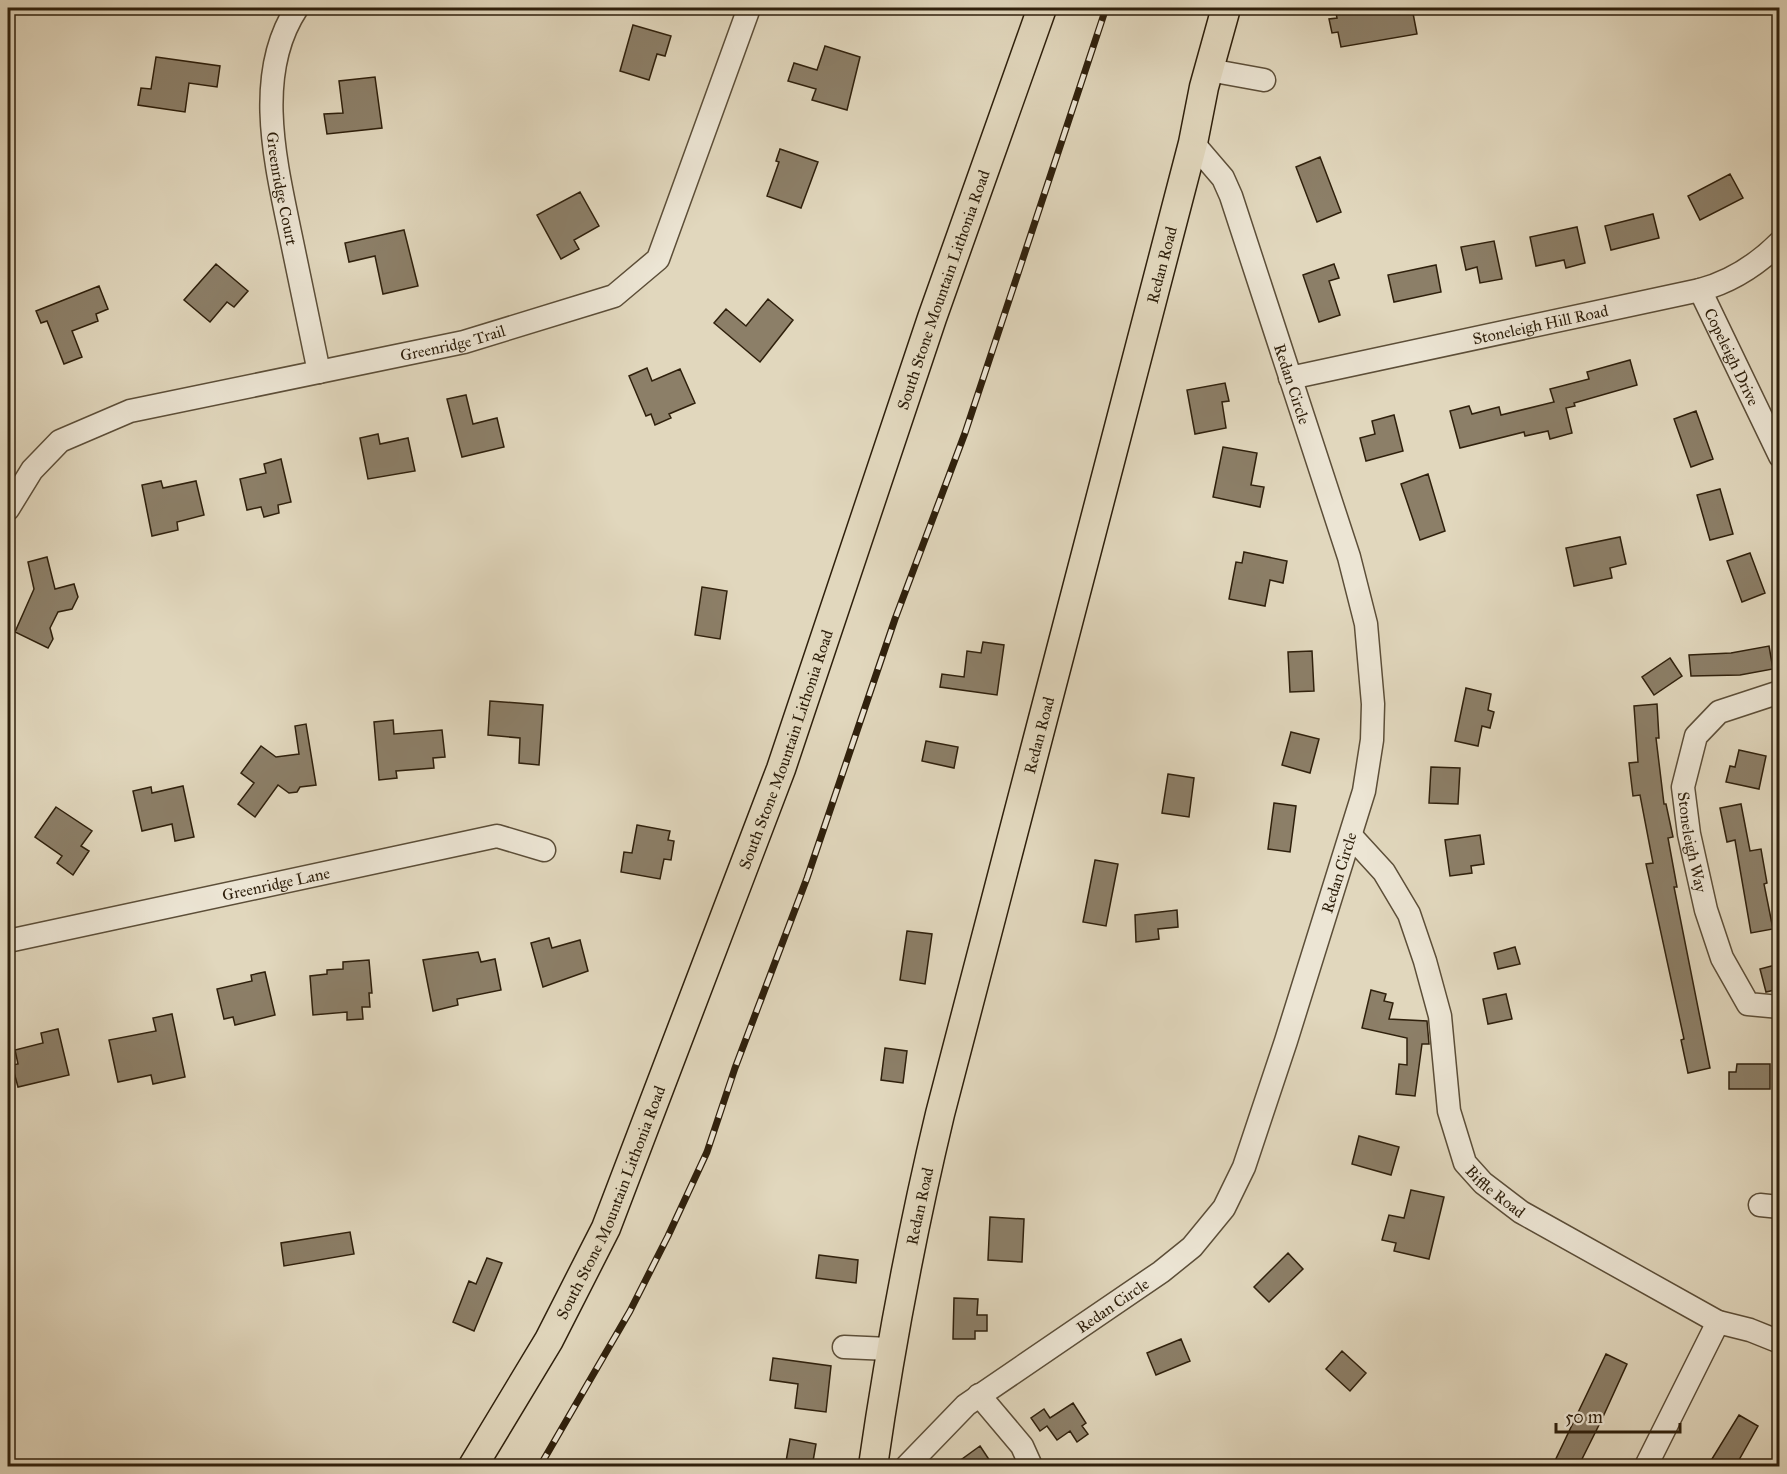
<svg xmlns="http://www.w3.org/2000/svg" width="1787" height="1474" font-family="'IM FELL Great Primer',serif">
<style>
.building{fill:#8c7f68;stroke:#2f200c;stroke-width:1.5}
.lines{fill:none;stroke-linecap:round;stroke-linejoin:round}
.minor-casing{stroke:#5c4e38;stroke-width:25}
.major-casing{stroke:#2f200c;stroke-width:31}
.minor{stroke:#ece5d4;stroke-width:22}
.major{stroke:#e1d7bd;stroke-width:28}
.rail-casing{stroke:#2f200c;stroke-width:7}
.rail{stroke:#ece5d4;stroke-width:4.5;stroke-dasharray:14;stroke-linecap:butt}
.labels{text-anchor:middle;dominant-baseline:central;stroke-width:4.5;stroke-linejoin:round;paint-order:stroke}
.street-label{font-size:16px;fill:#2f200c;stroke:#ece5d4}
</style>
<rect width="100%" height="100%" fill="#e1d7bd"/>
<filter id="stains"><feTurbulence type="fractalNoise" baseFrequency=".00333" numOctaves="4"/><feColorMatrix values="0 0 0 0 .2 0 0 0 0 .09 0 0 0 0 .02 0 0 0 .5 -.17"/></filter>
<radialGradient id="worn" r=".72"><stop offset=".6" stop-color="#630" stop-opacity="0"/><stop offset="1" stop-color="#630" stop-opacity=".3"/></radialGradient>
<path class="building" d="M1335,8H1412L1417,34L1341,47L1338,32L1332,33L1329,19L1337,18Z
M633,25L671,36L665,56L657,54L649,80L620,71Z
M825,46L860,57L847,110L812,100L816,89L788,81L794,63L817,70Z
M156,57L220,66L217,87L189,83L185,112L138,105L141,88L151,89Z
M375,77L382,128L327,134L324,114L343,113L339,81Z
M780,149L818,162L801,208L767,196L779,162L776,161Z
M1320,157L1341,212L1317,222L1296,167Z
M1730,174L1743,198L1700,220L1688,196Z
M580,192L599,226L574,240L579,249L561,259L537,215Z
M1653,214L1659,238L1611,250L1605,226Z
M1577,227L1585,263L1566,268L1564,260L1536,266L1530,237Z
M404,230L418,286L383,294L375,256L349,262L345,243Z
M1494,241L1502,279L1480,283L1477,267L1466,270L1461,247Z
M216,264L248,291L234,307L227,302L210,322L184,300Z
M1334,264L1339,278L1329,281L1340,315L1319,322L1303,275Z
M1436,265L1441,292L1394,302L1388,275Z
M99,286L108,309L96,314L98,321L72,331L82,357L64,364L47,321L41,323L36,311Z
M768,299L793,320L760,362L714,323L726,309L746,326Z
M1630,360L1637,385L1574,403L1575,406L1566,408L1572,433L1550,439L1548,431L1525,436L1524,432L1460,448L1450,411L1469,406L1472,414L1499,407L1501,415L1554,402L1550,389L1589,379L1587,372Z
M647,368L652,381L680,369L695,403L669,414L671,418L655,425L651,414L646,416L629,376Z
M1225,383L1229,401L1222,402L1226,428L1195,434L1187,390Z
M466,395L473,424L497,418L504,447L462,457L447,399Z
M1696,411L1713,459L1691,467L1674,419Z
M1394,415L1403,451L1366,461L1360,438L1375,434L1372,421Z
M378,434L380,444L408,438L415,471L368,479L360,438Z
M1223,447L1257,453L1251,485L1264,487L1260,507L1213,497Z
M281,459L291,502L278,505L279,513L264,517L261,507L247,510L240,479L266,473L264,464Z
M1428,474L1445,531L1420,540L1401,484Z
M161,481L163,488L196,481L204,515L177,522L178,530L152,536L142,485Z
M1720,489L1733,534L1710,540L1697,495Z
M1620,537L1626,564L1610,568L1612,578L1574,586L1566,548Z
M1244,552L1287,561L1283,583L1270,580L1265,606L1229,599L1236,562L1242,563Z
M1750,553L1765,593L1742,602L1727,561Z
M47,557L55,589L74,584L78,597L72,609L58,612L50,628L53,639L48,648L15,632L34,589L28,562Z
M702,587L727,591L720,639L695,635Z
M983,642L1004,645L997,695L940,687L942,674L964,677L967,651L981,653Z
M1769,646L1773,669L1740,675L1691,676L1689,655L1731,653Z
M1312,651L1314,691L1290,692L1288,652Z
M1670,658L1682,676L1654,695L1642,677Z
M1466,688L1491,694L1488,710L1494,712L1490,728L1482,726L1478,746L1455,741Z
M490,701L543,705L539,765L519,763L520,738L488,735Z
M1657,704L1659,738H1656L1664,804H1666L1673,837L1668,838L1677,887H1674L1710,1068L1688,1073L1681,1040L1684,1039L1646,864L1653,863L1640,795L1633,796L1629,763L1638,762L1634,706Z
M393,720L394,734L442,730L445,757L433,758L434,768L396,771L397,778L379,780L374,722Z
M306,724L316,785L300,787L297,792L289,793L278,785L255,817L238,804L254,783L241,773L261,746L276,757L299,754L295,726Z
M1291,732L1319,739L1310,773L1282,765Z
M926,741L958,747L954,768L922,761Z
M1739,750L1766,756L1759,789L1726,782L1730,766L1735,767Z
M1431,767L1460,768L1458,804L1429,803Z
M1168,774L1194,778L1189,817L1162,813Z
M183,786L194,837L175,841L172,824L142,831L133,791L151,787L152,793Z
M1274,803L1296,806L1290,852L1268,849Z
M1741,804L1750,851L1761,849L1767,883L1764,884L1773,929L1751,933L1735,840L1727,842L1720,808Z
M56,807L92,831L81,846L89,851L73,875L57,863L62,856L35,837Z
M637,825L670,831L668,840L674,841L671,860L664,859L660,879L621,872L624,852L632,853Z
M1480,835L1484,864L1471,866L1472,873L1450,876L1445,840Z
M1095,860L1118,864L1106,926L1083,922Z
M1177,910L1178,927L1158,929L1159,939L1136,942L1135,915Z
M907,931L932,934L925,984L900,980Z
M549,938L552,948L580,940L588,971L543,987L531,943Z
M1515,947L1520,964L1498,969L1494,953Z
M478,952L481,962L495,959L501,990L457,999L458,1005L433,1011L423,960Z
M369,960L372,993H369L370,1007H362L363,1019L347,1020V1012L313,1015L310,976L327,974V970L343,969V962Z
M1779,964V989L1766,992L1760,969Z
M265,972L275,1015L235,1025L233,1017L224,1019L217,989L252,981L251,975Z
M1371,990L1386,994L1384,1001L1393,1003L1389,1019L1427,1021L1429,1044H1422L1415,1096L1396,1094L1399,1064L1407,1065V1038L1362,1028Z
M1506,994L1512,1019L1488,1024L1483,999Z
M172,1014L185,1077L153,1084L151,1075L118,1082L109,1040L156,1031L153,1018Z
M58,1029L69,1075L18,1087L12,1065L18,1064L15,1050L43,1043L41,1033Z
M885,1048L907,1051L903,1083L881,1080Z
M1737,1064H1770V1089H1729V1072H1736Z
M1359,1136L1399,1147L1391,1175L1352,1164Z
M1411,1190L1444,1197L1429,1259L1394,1251L1396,1243L1382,1240L1389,1215L1404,1218Z
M990,1217L1024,1219L1022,1262L988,1260Z
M350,1232L354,1254L284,1266L281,1243Z
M1288,1253L1303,1269L1269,1302L1254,1287Z
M819,1255L858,1260L856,1283L816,1278Z
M487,1258L502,1263L474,1331L453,1322L469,1281L476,1284Z
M954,1298L978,1299L977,1315H987V1331H975V1339H953Z
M1181,1339L1190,1361L1156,1375L1147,1353Z
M1342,1351L1366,1373L1350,1391L1326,1369Z
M1606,1354L1627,1364L1602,1419L1578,1467H1552Z
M773,1358L831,1366L826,1412L795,1408L798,1384L770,1380Z
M1073,1403L1086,1423L1082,1426L1088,1434L1077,1442L1070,1431L1057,1440L1047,1426L1040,1431L1031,1418L1044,1409L1050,1418Z
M1739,1415L1758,1426L1735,1467H1707Z
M790,1439L816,1444L812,1467H785Z
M980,1446L994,1467H951Z"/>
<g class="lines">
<defs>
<g id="minor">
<path id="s1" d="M297,8C252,76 277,168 292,242C301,285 310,328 319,372"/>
<path d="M1209,70L1264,80"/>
<path id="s2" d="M1700,290L1780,456"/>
<path id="s3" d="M1290,378L1700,290C1730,282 1758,264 1780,242"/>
<path id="s4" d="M8,509L32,470L60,441L130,411L464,342L614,296L658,259L749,8"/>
<path id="s5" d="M1780,692L1719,712L1696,736L1683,787L1689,834L1706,910L1722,958L1748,1004L1780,1007"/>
<path id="s6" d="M1351,836L1384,872L1409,914L1425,961L1440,1016L1449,1111L1465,1163L1483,1183L1521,1212L1718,1322L1750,1330L1780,1342"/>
<path id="s7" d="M8,941L497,836L544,850"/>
<path d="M1760,1205L1780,1207"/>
<path d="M844,1347L889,1349"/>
<path d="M979,1395L1022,1446L1031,1466"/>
<path id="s8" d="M907,1466L966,1405L1161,1272L1192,1247L1224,1208L1244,1167L1286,1041L1364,791L1372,740L1373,704L1366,624L1349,557L1231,196L1223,178L1193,143"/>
<path d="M1646,1466L1718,1322"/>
</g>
<g id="major">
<path id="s9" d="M473,1466L549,1340L606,1228L781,769L932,318L1042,8"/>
<path id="s10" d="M873,1466C890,1348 912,1231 940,1114L1193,143L1204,87L1226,8"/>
</g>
</defs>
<use href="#minor" class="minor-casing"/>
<use href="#major" class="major-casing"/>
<use href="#minor" class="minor"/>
<use href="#major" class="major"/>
<defs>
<path id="rail" d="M540,1466L630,1311L668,1236L707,1152L735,1068L807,878L895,619L965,433L1106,8"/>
</defs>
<use href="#rail" class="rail-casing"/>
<use href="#rail" class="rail"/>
</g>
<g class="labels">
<g class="street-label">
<text stroke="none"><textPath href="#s1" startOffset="186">Greenridge Court</textPath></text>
<text stroke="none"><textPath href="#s10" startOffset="1236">Redan Road</textPath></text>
<text stroke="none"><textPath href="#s9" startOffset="1270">South Stone Mountain Lithonia Road</textPath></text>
<text stroke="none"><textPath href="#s3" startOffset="256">Stoneleigh Hill Road</textPath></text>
<text stroke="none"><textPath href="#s4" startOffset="492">Greenridge Trail</textPath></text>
<text stroke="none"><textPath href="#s2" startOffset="74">Copeleigh Drive</textPath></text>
<text transform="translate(1292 384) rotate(72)">Redan Circle</text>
<text stroke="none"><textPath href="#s10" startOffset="750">Redan Road</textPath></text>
<text stroke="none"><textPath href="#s9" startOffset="784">South Stone Mountain Lithonia Road</textPath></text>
<text stroke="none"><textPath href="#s5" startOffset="206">Stoneleigh Way</textPath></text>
<text stroke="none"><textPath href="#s8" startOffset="766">Redan Circle</textPath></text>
<text stroke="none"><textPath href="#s7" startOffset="274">Greenridge Lane</textPath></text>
<text stroke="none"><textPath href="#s6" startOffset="396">Biffle Road</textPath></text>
<text stroke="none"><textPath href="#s9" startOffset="298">South Stone Mountain Lithonia Road</textPath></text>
<text stroke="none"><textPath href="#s10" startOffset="264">Redan Road</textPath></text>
<text stroke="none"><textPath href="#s8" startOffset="262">Redan Circle</textPath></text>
</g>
</g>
<rect width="1787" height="1474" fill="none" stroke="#e1d7bd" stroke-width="30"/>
<rect x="9" y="9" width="1769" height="1456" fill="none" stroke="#2f200c" stroke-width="3"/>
<rect x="15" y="15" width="1757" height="1444" fill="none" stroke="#2f200c" stroke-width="1.5"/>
<path d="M1556 1423v9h124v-9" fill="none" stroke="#2f200c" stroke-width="3"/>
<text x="1565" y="1423" font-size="18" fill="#2f200c" stroke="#ece5d4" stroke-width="4.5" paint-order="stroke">50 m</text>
<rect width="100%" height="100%" filter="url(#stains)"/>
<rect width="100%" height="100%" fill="url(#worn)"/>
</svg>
